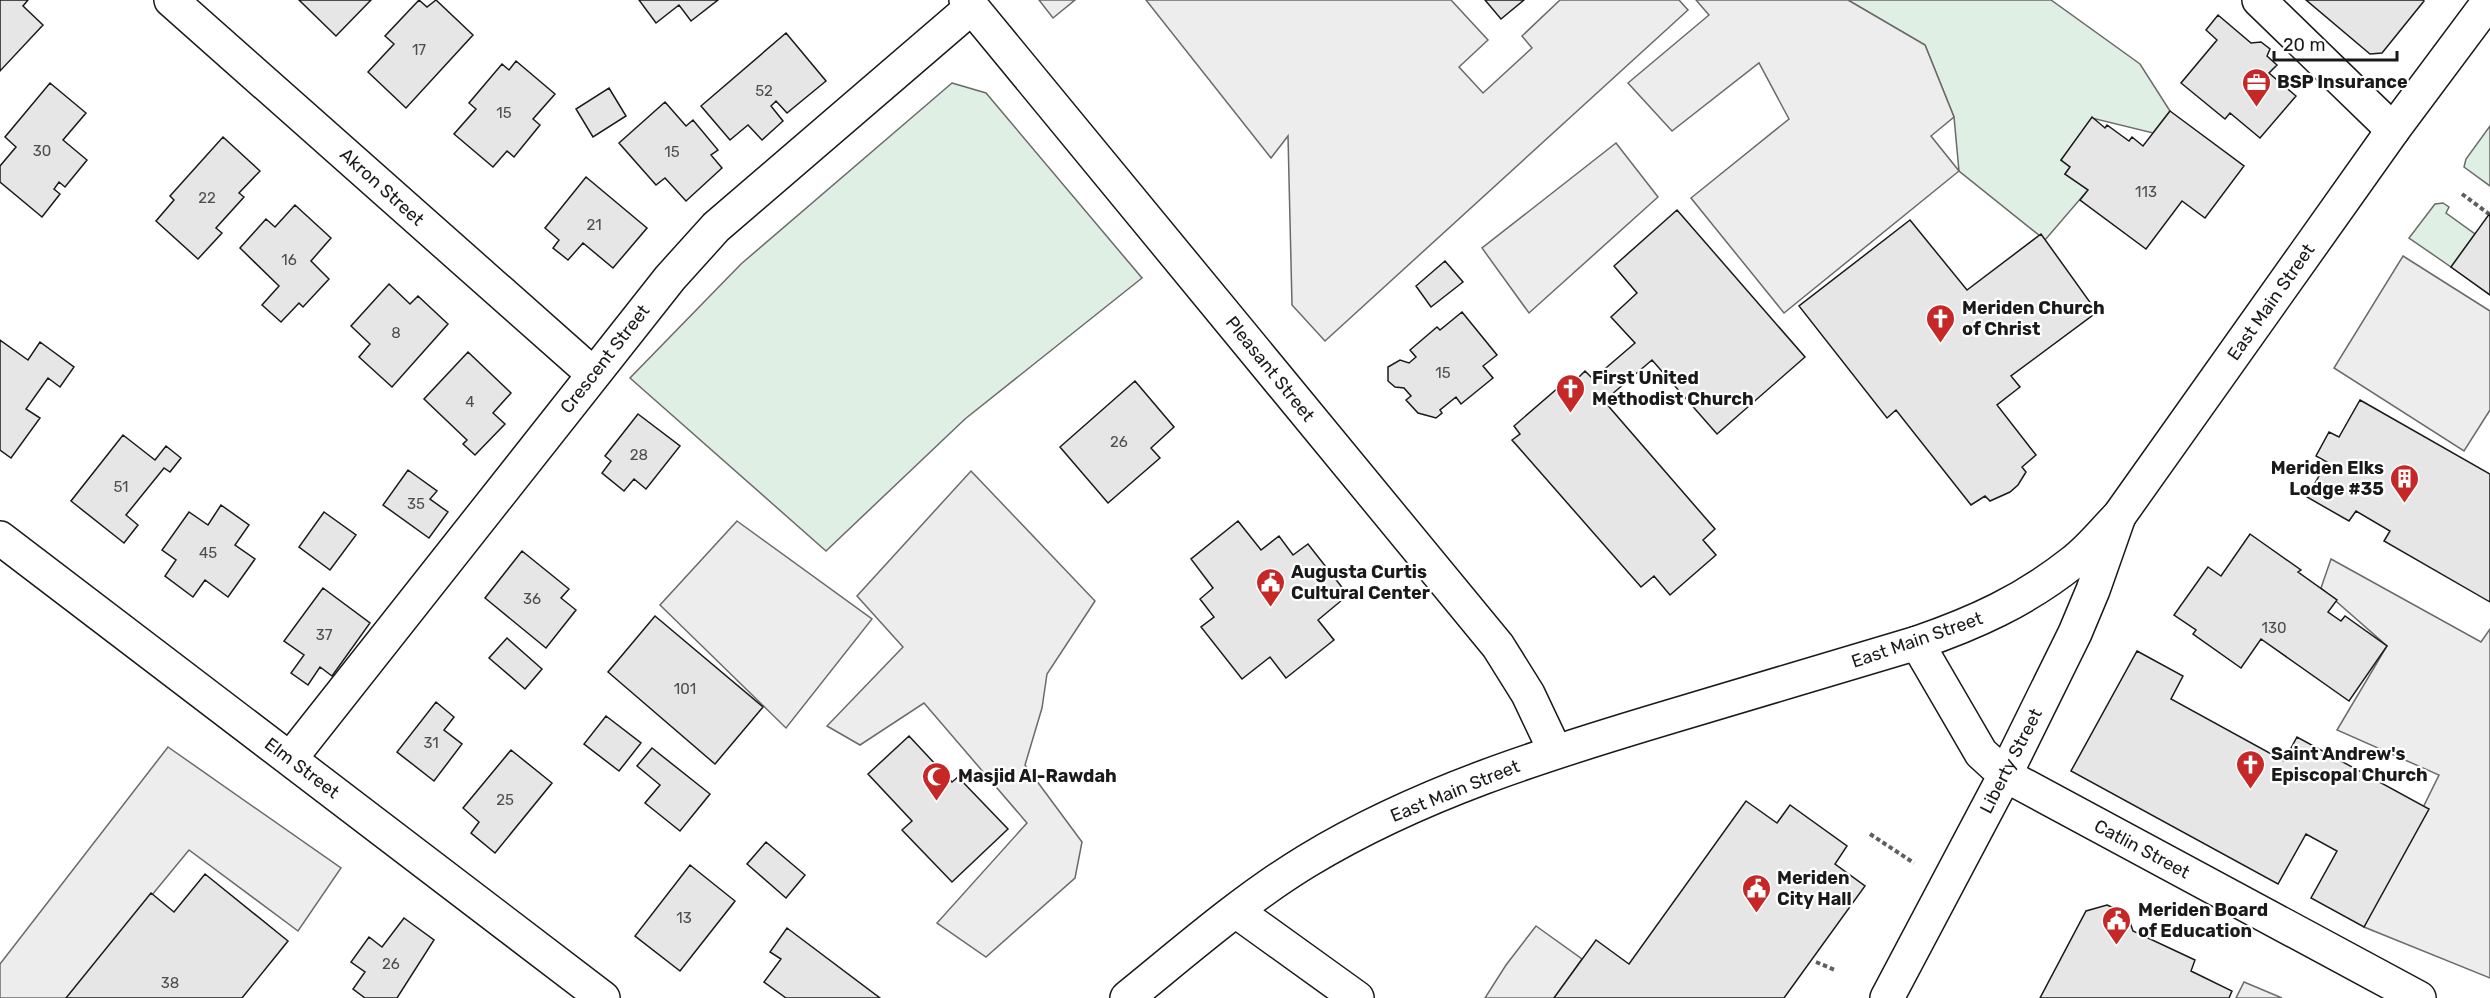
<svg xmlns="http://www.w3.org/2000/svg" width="2490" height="998" font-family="Rubik,sans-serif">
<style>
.green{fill:#e0efe3;stroke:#6a6a6a;stroke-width:1.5}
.parking{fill:#ededed;stroke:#6a6a6a;stroke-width:1.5}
.building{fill:#e6e6e6;stroke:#1a1a1a;stroke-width:1.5}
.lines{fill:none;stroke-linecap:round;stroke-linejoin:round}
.street-casing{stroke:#1a1a1a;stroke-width:36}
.secondary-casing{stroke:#1a1a1a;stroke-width:36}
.primary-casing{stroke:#1a1a1a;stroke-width:36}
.path{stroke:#5f5f5f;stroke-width:4;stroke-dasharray:4.5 3;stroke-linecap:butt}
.street{stroke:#fff;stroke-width:33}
.secondary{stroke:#fff;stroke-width:33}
.primary{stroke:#fff;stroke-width:33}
.labels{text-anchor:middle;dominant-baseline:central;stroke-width:4.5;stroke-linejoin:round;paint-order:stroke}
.number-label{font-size:15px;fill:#4d4d4d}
.poi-label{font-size:18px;font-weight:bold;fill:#1a1a1a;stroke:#fff;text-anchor:start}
.street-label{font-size:18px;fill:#1a1a1a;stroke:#fff}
</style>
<rect width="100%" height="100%" fill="#fff"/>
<path class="green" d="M1848,0H2051L2140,64L2170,111L2153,133L2092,118L2061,160L2070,167L2065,174L2088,190L2045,240L1959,171L1954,117L1925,45Z
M952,83L986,93L1142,278L965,419L826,551L630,378L741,264Z
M2490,126V186L2464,167L2466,159Z
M2443,203L2449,207L2446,213L2475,234L2451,267L2409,238L2435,204Z"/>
<path class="parking" d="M1039,0H1075L1053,18Z
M1146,0H1451L1488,40L1459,67L1483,93L1532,48L1522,36L1560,0H1679L1688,10L1325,341L1292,305L1288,136L1271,158Z
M1696,0H1848L1925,45L1954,117L1931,136L1959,171L1784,313L1691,198L1789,119L1759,63L1672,131L1628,83L1709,15Z
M1616,143L1658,197L1529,313L1482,248Z
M2403,256L2490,311V410L2464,451L2334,368Z
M971,471L1095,601L1047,674L1042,708L1025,765L1082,842L1075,878L986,957L937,923L1027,823L924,703L860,745L827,726L903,647L857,596Z
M737,521L872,619L786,728L660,605Z
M2331,559L2481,642L2490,629V978L2364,927L2439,775L2337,730L2387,646L2321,588Z
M168,747L341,868L298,931L189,850L67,998H0V964Z
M1536,926L1582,959L1554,998H1485L1506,965Z
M2244,982L2282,998H2236Z"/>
<path class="building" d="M0,0H28L23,6L43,25L0,71Z
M299,0H371L336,36Z
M419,0L427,7L436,0L473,35L406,108L368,72L394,44L385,36Z
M639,0H718L691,21L679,5L656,23Z
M1485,0H1524L1501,19Z
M2306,0H2423L2424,1L2382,53L2370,54Z
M2218,15L2251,43L2261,42L2270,49L2267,56L2277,65L2269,73L2296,96L2260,138L2230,113L2225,119L2181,83L2217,40L2206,30Z
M786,33L826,81L787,113L776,101L771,106L783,121L762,140L748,125L730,140L701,106Z
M516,61L555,94L533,119L540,125L514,157L507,151L493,167L454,134L476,109L469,103L502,64L509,70Z
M50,83L86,113L63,140L87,160L65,187L59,182L54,189L60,194L42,217L0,182V166L16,147L5,137Z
M609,88L626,116L593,137L576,109Z
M665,102L686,126L693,120L718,150L711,155L722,168L686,201L665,178L656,185L619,143Z
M2170,111L2244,166L2205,218L2182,201L2146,249L2080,200L2088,190L2065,174L2070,167L2061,160L2092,117L2105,128L2107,125L2129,141L2132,137L2143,146Z
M223,137L260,171L239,193L244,197L216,228L222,233L198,259L156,221L174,200L170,196Z
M586,177L647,228L613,268L583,243L568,260L553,248L559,240L545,228Z
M295,205L331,238L311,261L329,279L303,307L299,303L281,322L262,305L279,286L240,248L266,219L275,227Z
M1677,210L1805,357L1717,434L1652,360L1604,401L1715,529L1703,540L1716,555L1670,595L1654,576L1641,587L1512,440L1520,434L1514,426L1573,375L1577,379L1585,371L1593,379L1635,343L1611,317L1637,293L1614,266Z
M2490,213V295L2451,267Z
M1910,220L1967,290L2041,234L2097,312L2011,376L2020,387L1997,405L2036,455L2022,467L2026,472L2018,485L2010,492L1990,501L1985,496L1971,505L1896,410L1887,418L1799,306Z
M1445,261L1463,282L1431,307L1416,286Z
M389,284L410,304L418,296L448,324L392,387L359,357L370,344L351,326Z
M1462,312L1497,355L1483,366L1493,378L1461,404L1456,397L1440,410L1442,413L1436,418L1418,413L1406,400L1411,396L1404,388L1395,387L1388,381V367L1400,360L1409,363L1416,357L1410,350L1437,327L1440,330Z
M0,340L28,360L40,342L74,367L60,387L48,378L26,409L40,418L11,458L0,450Z
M468,352L511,393L493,413L505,424L475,455L463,444L467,440L424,399Z
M1135,381L1174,427L1151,448L1160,458L1108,503L1060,447Z
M2360,400L2490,474V602L2384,541L2390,531L2356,511L2349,521L2307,497L2327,462L2316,456L2329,432L2339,437Z
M638,414L680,446L646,489L634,479L624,491L602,473L611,461L605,456Z
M123,435L155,460L166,446L181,458L170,472L164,468L126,515L138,525L124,543L71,501Z
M408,470L437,491L430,499L448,512L429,538L383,505Z
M221,505L249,525L235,545L255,559L228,597L205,580L193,597L165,576L176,560L162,550L189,512L208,525Z
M324,512L356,535L330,570L299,547Z
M1238,521L1261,550L1279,536L1293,555L1308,544L1348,595L1318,620L1334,640L1286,678L1270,657L1242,679L1201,627L1214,617L1200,599L1213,588L1191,559Z
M2250,534L2301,570L2298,572L2337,600L2328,612L2341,621L2345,616L2387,646L2349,701L2261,639L2241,668L2193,634L2196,630L2174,615L2208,567L2221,576Z
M522,551L569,589L561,598L576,610L546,648L485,598Z
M323,588L370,623L332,676L320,667L308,685L291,673L304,655L284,641Z
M655,616L763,707L715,764L608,672Z
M507,638L542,669L525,689L489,658Z
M2137,651L2183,676L2171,699L2284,761L2297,737L2429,809L2364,927L2311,898L2337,851L2306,834L2278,884L2071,771Z
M436,702L454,717L444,730L462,744L434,781L397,752Z
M606,716L641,743L619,771L584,744Z
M909,736L952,782L958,777L1008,829L952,882L902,830L912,821L868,774Z
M652,748L710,794L680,831L645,803L660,785L637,766Z
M511,750L552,783L495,853L471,833L479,822L463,808Z
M1746,801L1777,823L1790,805L1847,846L1835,864L1865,886L1784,998H1554L1596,940L1629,964Z
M766,842L805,875L786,898L747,864Z
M690,865L735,901L680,971L635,936Z
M205,874L288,941L242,998H66L151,893L174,912Z
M2107,905L2127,914L2133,931L2195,960L2191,971L2232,991L2229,998H2040L2086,911Z
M404,918L434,940L397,998H365L353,989L365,972L351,962L369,937L382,947Z
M787,928L880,998H786L764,982L781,959L770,952Z"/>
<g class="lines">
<defs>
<path id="street" d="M171,0L593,374
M966,0L1498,646L1528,694L1555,751
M2259,0L2393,130
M0,538L603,998
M290,759L670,278L716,227L972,7
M2005,775L2419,998
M1236,911L1357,998"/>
<path id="secondary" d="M1917,643L1981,753L2005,775
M1887,998L2005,775L2075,633L2093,590L2119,516"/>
<path id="primary" d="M1127,998C1185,951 1243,900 1307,861C1419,793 1545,754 1669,717C1752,692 1834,668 1917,643C1975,623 2024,601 2073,562C2090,549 2104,531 2119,516L2393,130L2490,0"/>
</defs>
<use href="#street" class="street-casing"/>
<use href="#secondary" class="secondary-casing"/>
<use href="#primary" class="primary-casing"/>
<path class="path" d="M2462,194L2489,214
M1870,834L1914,863
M1816,962L1835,970"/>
<use href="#street" class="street"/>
<use href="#secondary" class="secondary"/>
<use href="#primary" class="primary"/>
</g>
<defs>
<symbol id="office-pin" viewBox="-11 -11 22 30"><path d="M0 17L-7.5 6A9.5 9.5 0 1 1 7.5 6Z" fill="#c62828" stroke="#fff"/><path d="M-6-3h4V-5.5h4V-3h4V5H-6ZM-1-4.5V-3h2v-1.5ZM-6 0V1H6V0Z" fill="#fff"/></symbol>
<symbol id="church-pin" viewBox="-11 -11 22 30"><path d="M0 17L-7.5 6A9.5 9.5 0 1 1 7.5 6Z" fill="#c62828" stroke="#fff"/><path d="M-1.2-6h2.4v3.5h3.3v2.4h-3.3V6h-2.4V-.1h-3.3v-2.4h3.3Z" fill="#fff"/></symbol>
<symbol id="building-pin" viewBox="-11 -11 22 30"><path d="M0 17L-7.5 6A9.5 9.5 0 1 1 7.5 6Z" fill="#c62828" stroke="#fff"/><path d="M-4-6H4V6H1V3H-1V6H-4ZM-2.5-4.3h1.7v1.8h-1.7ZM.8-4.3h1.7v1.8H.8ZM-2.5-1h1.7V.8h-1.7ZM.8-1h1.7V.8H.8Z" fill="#fff"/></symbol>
<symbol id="civic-pin" viewBox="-11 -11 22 30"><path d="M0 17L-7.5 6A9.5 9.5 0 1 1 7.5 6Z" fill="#c62828" stroke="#fff"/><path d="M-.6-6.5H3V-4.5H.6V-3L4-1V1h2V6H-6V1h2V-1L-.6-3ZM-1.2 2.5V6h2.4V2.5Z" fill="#fff"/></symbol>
<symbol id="mosque-pin" viewBox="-11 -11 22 30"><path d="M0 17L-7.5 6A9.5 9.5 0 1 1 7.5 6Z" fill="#c62828" stroke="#fff"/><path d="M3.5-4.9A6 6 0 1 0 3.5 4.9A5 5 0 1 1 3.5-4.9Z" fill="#fff"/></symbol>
</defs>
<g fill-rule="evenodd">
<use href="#office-pin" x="2240" y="66" width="33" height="45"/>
<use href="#church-pin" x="1924" y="302" width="33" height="45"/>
<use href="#church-pin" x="1554" y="372" width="33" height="45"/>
<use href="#building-pin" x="2388" y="462" width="33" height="45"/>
<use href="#civic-pin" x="1254" y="566" width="33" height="45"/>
<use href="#church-pin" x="2234" y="748" width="33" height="45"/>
<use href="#mosque-pin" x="920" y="760" width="33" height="45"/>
<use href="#civic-pin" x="1740" y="872" width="33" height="45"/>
<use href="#civic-pin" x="2100" y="904" width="33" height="45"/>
</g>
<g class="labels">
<g class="number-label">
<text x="419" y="50">17</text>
<text x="764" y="91">52</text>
<text x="504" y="113">15</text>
<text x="42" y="151">30</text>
<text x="672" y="152">15</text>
<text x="2146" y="192">113</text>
<text x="207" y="198">22</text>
<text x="594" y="225">21</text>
<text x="289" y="260">16</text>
<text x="396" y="333">8</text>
<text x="1443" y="373">15</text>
<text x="470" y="402">4</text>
<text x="1119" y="442">26</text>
<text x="639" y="455">28</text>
<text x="121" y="487">51</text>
<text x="416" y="504">35</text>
<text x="208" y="553">45</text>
<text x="532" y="599">36</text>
<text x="2274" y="628">130</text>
<text x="324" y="635">37</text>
<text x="685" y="689">101</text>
<text x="431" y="743">31</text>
<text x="505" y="800">25</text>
<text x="684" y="918">13</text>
<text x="391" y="964">26</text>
<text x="170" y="983">38</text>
</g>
<g class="poi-label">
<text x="2277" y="82">BSP Insurance</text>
<text x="1962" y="308">Meriden Church<tspan x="1962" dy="21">of Christ</tspan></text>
<text x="1592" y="378">First United<tspan x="1592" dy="21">Methodist Church</tspan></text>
<text x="2384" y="468" text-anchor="end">Meriden Elks<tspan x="2384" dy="21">Lodge #35</tspan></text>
<text x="1291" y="572">Augusta Curtis<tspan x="1291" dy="21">Cultural Center</tspan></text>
<text x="2271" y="754">Saint Andrew's<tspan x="2271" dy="21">Episcopal Church</tspan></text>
<text x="958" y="776">Masjid Al-Rawdah</text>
<text x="1777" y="878">Meriden<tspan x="1777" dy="21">City Hall</tspan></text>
<text x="2138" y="910">Meriden Board<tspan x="2138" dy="21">of Education</tspan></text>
</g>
<g class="street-label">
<text transform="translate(382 187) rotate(42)">Akron Street</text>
<text transform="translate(2271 302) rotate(-55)">East Main Street</text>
<text transform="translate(605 359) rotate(-52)">Crescent Street</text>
<text transform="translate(1270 369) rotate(51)">Pleasant Street</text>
<text transform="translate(1917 640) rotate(-19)">East Main Street</text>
<text transform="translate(2011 761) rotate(-63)">Liberty Street</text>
<text transform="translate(302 768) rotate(37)">Elm Street</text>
<text transform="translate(1455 791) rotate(-22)">East Main Street</text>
<text transform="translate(2142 849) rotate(28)">Catlin Street</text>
</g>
</g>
<path d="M2274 51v9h123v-9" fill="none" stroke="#1a1a1a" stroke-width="3"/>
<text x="2283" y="51" font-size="18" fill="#1a1a1a" stroke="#ffffff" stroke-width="4.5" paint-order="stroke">20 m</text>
</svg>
